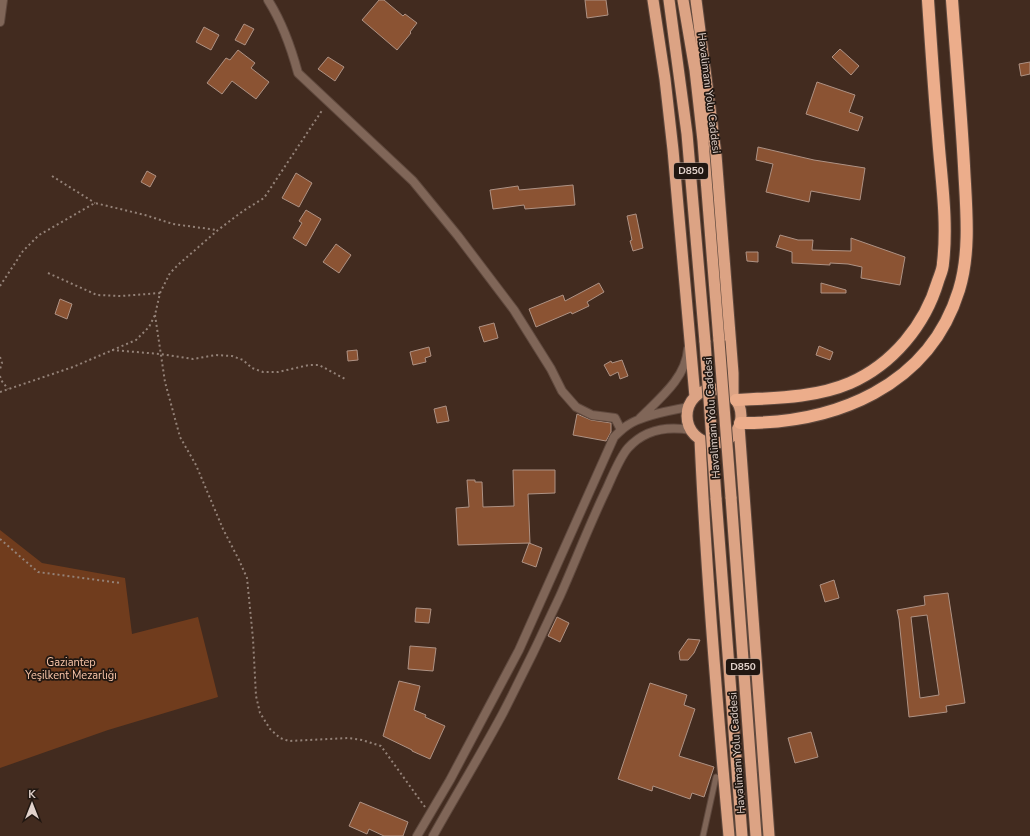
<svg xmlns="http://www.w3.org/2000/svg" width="1030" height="836" font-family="'Nunito Sans',sans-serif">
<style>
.green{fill:#703c1d}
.building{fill:#8b5333;stroke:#ae9284;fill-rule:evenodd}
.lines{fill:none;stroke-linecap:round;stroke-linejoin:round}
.service-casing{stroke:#5f493e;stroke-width:7}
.minor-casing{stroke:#5f493e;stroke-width:10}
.tertiary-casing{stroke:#5f493e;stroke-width:10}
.trunk-casing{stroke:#5f493e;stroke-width:13}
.motorway-casing{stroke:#5f493e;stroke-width:14}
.path{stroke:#948278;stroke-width:2;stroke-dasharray:2 3;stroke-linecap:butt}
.service{stroke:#806658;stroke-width:5}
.minor{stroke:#806658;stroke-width:8}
.tertiary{stroke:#806658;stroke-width:8}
.trunk{stroke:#dca384;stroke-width:11}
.motorway{stroke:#ecad8b;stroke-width:12}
.trunk-bridge-casing{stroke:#5f493e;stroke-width:13;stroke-linecap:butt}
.trunk-bridge{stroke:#dca384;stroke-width:11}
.labels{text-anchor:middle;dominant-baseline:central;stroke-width:3.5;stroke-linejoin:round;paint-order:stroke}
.shield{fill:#211711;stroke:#a79a93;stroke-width:1}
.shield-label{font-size:10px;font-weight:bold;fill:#e1d2cb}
.street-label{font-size:11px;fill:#e1d2cb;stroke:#211711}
.park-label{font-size:11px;fill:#fac6aa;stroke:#211711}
</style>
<rect width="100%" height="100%" fill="#422b1f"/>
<path class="green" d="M0,530L42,563L125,578L132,634L198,617L218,697L108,730L0,768Z"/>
<path class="building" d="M379,0H384L403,16L405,14L417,23L410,32L411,33L397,50L362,20Z
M585,0H606L608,15L587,18Z
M244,24L254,29L245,45L235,40Z
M204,27L219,35L211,50L196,42Z
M840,49L859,66L851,75L832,57Z
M238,50L255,63L251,68L269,82L256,99L232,81L222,94L207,83L226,58L230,60Z
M328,57L344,67L335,81L318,69Z
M1030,62V74L1021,76L1019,64Z
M817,82L855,95L849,112L863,117L858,131L806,114Z
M758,147L814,160L865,168L860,200L811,191L809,202L766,192L773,164L756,160Z
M147,171L156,176L150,187L141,182Z
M296,173L312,183L299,207L282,198Z
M573,185L575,205L525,209L524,205L493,209L490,190L518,186L519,190Z
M306,210L321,219L306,246L293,238L302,223L299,221Z
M636,214L643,248L633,251L630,241L632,240L627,216Z
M780,235L798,240H813L812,250L851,251V238L905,257L900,285L861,278L862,267L848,264L830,263V265L792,263V252L776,247Z
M336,244L351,255L339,273L323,262Z
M746,252H758V262L747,261Z
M599,283L604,292L587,302L589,306L572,314L571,312L536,327L529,309L563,295L565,301Z
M821,283L846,290V293H821Z
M60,299L72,304L67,319L55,314Z
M494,323L498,338L484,342L479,327Z
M819,346L833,352L830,360L816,355Z
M429,347L431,356L425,358L426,362L413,365L410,352Z
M357,350L358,360L348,361L347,351Z
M622,360L628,376L620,379L618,372L610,376L604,365L611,361L612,363Z
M446,406L449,421L437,423L434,409Z
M577,414L591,420L611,423V432L606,441L573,435Z
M513,470H555V493L528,494L530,543L458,545L456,508L469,507L467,480H475V482H482L483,507L514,506Z
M529,543L542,548L536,567L522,562Z
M834,580L839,598L825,602L820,585Z
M948,593L965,703L946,706L947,712L909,717L899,619L897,610L925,605L924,596ZM927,615L939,695L920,698L911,617Z
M416,608L431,609L429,623L415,622Z
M557,617L569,623L560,642L548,636Z
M688,639L700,640L694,653L688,660H680L679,652Z
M410,646L436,648L433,671L408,669Z
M399,681L420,686L414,710L426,715L425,717L445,726L430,759L412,751V750L383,736Z
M650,683L687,695L684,705L695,709L679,756L714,767L704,797L692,793L690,799L653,786L652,791L618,779Z
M811,732L818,757L795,763L788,738Z
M360,802L408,822L403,836H384L369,829L367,834L349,826Z"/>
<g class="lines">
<defs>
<path id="service" d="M703,836L716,777"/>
<path id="minor" d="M268,0C282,22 291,47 298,73L413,181L458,236L514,310L551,369L562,391L576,407L592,415L615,418L621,430
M0,22L3,0"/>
<path id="tertiary" d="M640,418C659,399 686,378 688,349
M417,836L450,780L519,650L614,437C618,433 623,428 628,425C643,415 672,410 689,407
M433,836C456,795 481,754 503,713C523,674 542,635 560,596C576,560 590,523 607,488C612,477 620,457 628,448C645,429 668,426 691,430"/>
<path id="trunk" d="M653,0L665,79L673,150L695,397
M669,0L687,134L705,342
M683,0L695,70L703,141L719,341
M696,0L716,155L733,373V396
M687 416a27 27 0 1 1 54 0a27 27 0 1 1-54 0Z
M739,426L769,836
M700,439C706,571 717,704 729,836
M731,497L756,836
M716,498L742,836"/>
<path id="motorway" d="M736,400C774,398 815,398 850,383C893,364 925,325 938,281C940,275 943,269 943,263C948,221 941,178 938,136C934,91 931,45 928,0
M740,423C835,424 929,387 959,290C971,251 966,206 964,166C961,111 956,55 952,0"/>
</defs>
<use href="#service" class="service-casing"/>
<use href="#minor" class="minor-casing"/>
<use href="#tertiary" class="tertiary-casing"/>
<use href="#trunk" class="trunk-casing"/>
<use href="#motorway" class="motorway-casing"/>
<path class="path" d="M52,176L95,203
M48,273L97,295L121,296L160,293
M0,286L23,251L39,235L95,203L145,215L173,224L217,230
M155,315L165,382L180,437L196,465L223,529L239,560L247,578L253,639L256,696L260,713L270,729L280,738L289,741L348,738L362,740L381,746L425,807
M112,350L160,354L193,359L216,355L232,356L243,360L252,368L263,372H278L309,365H319L347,380
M0,357L2,363L0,369
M0,376L1,380L8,389
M0,392L73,367L136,340L149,327L155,315L160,293L170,273L179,264L218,230L243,211L264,198L323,109
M0,539L38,572L120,583"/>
<use href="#service" class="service"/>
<use href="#minor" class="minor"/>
<use href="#tertiary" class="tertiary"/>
<use href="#trunk" class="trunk"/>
<use href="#motorway" class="motorway"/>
<defs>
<path id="trunk-bridge" d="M719,341L731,497
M705,342L716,498"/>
</defs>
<use href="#trunk-bridge" class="trunk-bridge-casing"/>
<use href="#trunk-bridge" class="trunk-bridge"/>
</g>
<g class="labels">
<g class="shield">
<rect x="674" y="163" width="34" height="16" rx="3"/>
<rect x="726" y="659" width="34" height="16" rx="3"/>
</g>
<g class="shield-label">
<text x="691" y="171">D850</text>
<text x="743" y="667">D850</text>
</g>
<g class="street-label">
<text transform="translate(709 93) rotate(83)">Havalimanı Yolu Caddesi</text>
<text transform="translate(712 418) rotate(-94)">Havalimanı Yolu Caddesi</text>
<text transform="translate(737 753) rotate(-94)">Havalimanı Yolu Caddesi</text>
</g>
<g class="park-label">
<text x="71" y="662">Gaziantep<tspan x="71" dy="13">Yeşilkent Mezarlığı</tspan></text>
</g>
</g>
<g transform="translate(32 804)" stroke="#211711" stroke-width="3" paint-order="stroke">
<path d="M0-3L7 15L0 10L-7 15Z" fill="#e1d2cb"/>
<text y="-6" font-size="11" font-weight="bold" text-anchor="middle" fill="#e1d2cb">K</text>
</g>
</svg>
